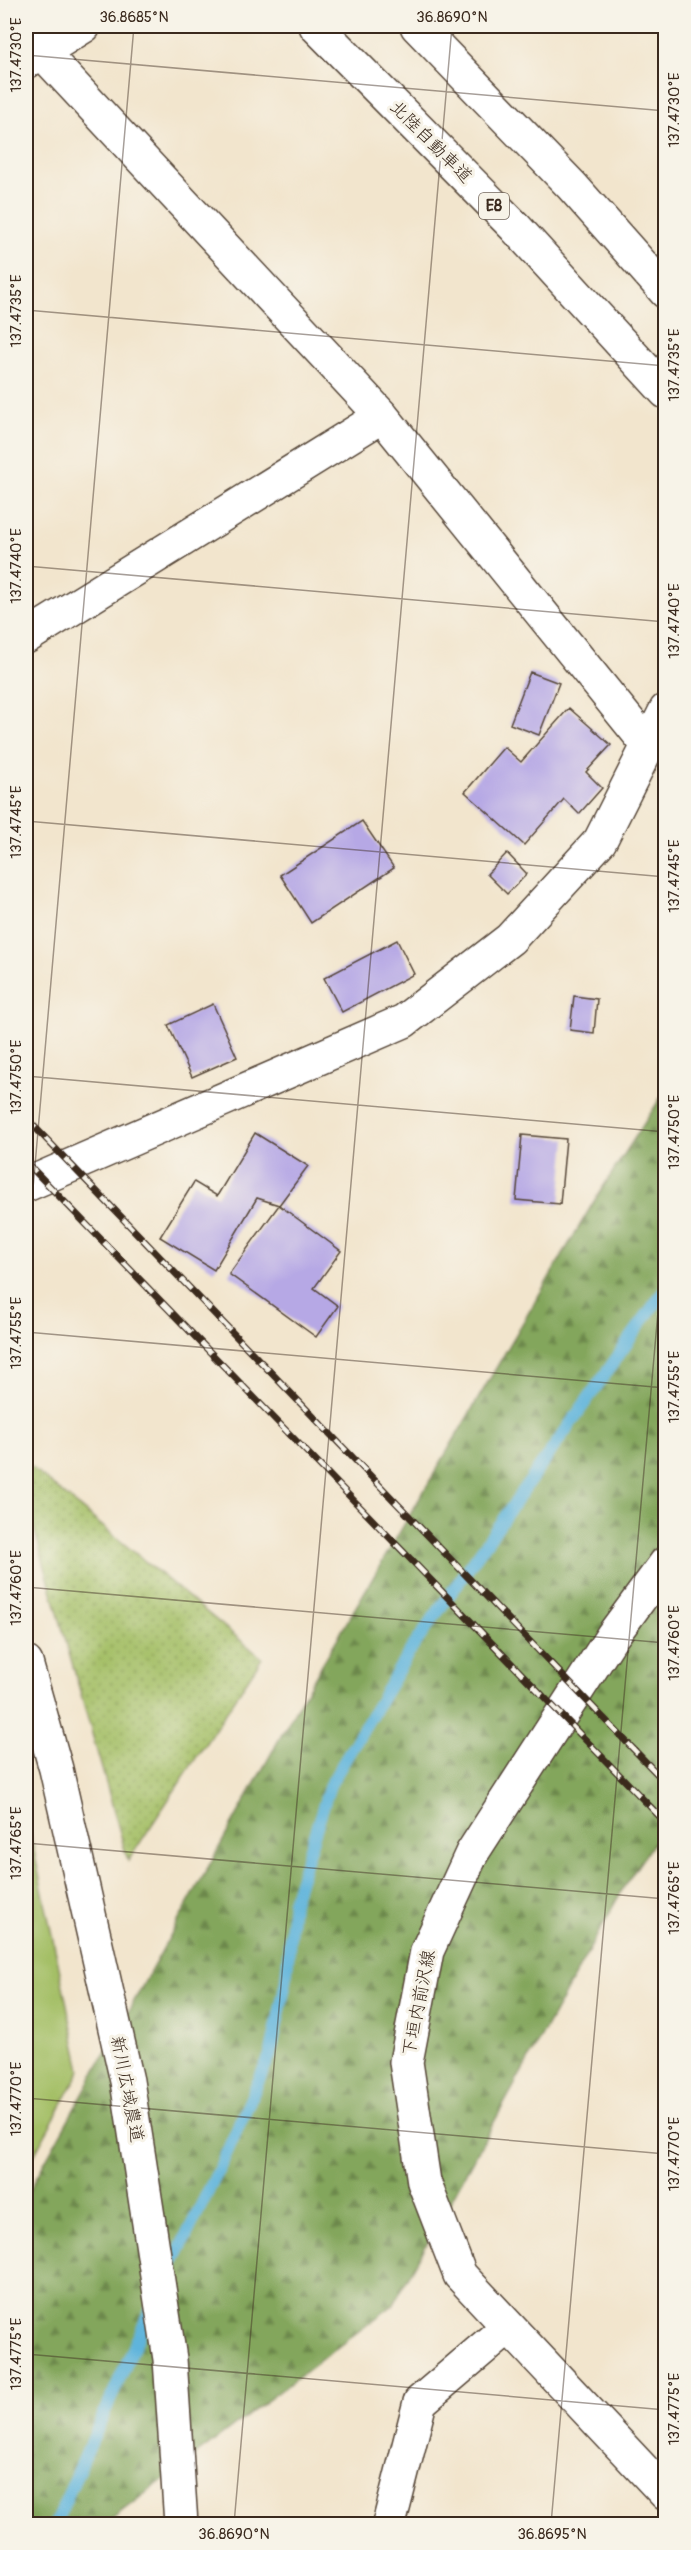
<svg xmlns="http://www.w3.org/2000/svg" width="691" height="2550" font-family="Pangolin,'Klee One',sans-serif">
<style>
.grass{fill:url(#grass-dots);stroke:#707442;stroke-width:1.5}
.forest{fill:url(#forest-firs);stroke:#5f683c;stroke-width:1.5}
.park{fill:#a4bf66;stroke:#707442;stroke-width:1.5}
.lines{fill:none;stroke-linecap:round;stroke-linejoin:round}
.stream{stroke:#5eb4db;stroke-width:12}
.building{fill:#b6a8e5}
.minor-casing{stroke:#564638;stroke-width:36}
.major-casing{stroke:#564638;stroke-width:36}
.highway-casing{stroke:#564638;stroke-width:36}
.minor{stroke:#fff;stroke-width:33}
.major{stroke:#fff;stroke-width:33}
.highway{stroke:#fff;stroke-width:33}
.rail-casing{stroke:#3b2a1e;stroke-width:7}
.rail{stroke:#f7f3e8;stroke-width:4.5;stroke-dasharray:14;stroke-linecap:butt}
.ticks{fill:none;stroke:#3b2a1e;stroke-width:1.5;stroke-opacity:0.45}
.labels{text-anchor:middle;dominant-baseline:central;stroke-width:6;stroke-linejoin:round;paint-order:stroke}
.shield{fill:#f7f3e8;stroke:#73665b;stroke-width:1.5}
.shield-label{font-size:16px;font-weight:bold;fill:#3b2a1e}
.street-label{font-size:18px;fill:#3b2a1e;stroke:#f7f3e8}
.neatline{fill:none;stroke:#3b2a1e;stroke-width:2}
.ticks-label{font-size:15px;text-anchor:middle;fill:#3b2a1e}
</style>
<defs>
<pattern id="grass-dots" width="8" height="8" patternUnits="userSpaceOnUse" patternTransform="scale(1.5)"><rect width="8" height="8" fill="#a4bf66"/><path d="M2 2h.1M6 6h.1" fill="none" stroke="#879b53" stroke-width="1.8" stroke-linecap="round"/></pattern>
<pattern id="forest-firs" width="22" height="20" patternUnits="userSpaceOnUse" patternTransform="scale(1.5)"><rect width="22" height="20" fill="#83a65b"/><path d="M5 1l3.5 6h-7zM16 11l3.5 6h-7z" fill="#6c874b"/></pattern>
</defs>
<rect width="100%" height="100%" fill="#f7f3e8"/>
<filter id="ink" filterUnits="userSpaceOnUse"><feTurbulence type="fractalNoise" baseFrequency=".0167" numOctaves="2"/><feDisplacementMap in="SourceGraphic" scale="12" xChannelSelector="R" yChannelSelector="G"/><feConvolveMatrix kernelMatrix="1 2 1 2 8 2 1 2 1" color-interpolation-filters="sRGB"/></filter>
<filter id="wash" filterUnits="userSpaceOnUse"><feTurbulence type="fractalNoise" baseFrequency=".008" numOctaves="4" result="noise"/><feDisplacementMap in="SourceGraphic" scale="24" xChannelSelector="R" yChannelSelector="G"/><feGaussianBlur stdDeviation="1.35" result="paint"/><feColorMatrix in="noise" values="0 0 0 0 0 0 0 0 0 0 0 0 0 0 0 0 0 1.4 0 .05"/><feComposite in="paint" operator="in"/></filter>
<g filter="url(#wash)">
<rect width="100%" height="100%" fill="#f2e5cd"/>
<path class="grass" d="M26,1463L262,1658L128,1861L26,1500Z"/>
<path class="forest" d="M665,1091V1825L625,1885L393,2305L105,2524H26V2196L297,1707L596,1198Z"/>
<path class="park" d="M26,1814L81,2070L26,2169Z"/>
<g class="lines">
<path class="stream" d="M166,2277L223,2161L271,2053L286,1981L293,1901L330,1785L408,1654L666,1288
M55,2524L153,2304"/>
</g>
<g id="blocks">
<path class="building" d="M530,672L559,683L539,735L510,724Z
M569,708L611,745L586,772L602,788L579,814L564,799L524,845L465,792L504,747L521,762Z
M362,821L394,868L311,923L280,875Z
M507,853L527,874L507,894L487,874Z
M397,940L414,974L342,1012L324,978Z
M574,996L597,999L594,1033L570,1030Z
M213,1004L237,1057L192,1077L168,1025Z
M255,1133L308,1166L279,1205L257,1198L214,1270L160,1237L194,1182L217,1196Z
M522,1135L566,1139L560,1204L516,1200Z
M279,1205L341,1251L314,1288L338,1306L316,1337L229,1274Z"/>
</g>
</g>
<g filter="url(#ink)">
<use href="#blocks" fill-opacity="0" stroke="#564638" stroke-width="1.5"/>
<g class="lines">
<defs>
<path id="minor" d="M26,35L382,416L648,745
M26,62L84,26
M26,637L382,416
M26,1185L404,1021L510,939L600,841L666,710
M26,1663L56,1769L127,2081L170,2359L181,2524
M389,2524L420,2402L508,2327"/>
<path id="major" d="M666,1563L613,1635L472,1853L427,1951L406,2062L424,2182L460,2275L666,2494"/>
<path id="highway" d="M316,26L515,227L666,392
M417,26L572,186L666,292"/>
</defs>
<use href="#minor" class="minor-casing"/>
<use href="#major" class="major-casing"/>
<use href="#highway" class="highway-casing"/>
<use href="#minor" class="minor"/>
<use href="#major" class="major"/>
<use href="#highway" class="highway"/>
<defs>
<path id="rail" d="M26,1118L666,1783
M26,1162L666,1823"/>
</defs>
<use href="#rail" class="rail-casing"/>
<use href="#rail" class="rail"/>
</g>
</g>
<path class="ticks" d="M26,55L666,111M26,310L666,366M26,566L666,622M26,821L666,877M26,1076L666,1132M26,1269L134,26M26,1332L666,1388M26,1587L666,1643M26,1843L666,1899M26,2098L666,2154M26,2354L666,2410M234,2524L452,26M551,2524L666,1221"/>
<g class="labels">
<rect class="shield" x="479" y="193" width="30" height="26" rx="4.5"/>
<g class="shield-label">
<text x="494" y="206">E8</text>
</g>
<g class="street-label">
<text transform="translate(431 142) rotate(45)">北陸自動車道</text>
<text transform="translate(419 2003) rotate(-79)">下垣内前沢線</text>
<text transform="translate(127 2089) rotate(79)">新川広域農道</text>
</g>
</g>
<rect width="691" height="2550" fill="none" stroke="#f7f3e8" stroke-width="66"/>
<rect x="33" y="33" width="625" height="2484" class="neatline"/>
<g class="ticks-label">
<text x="134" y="22">36.8685°N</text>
<text x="452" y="22">36.8690°N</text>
<text transform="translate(16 55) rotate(-90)" y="5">137.4730°E</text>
<text transform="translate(674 110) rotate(-90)" y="5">137.4730°E</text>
<text transform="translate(16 311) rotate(-90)" y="5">137.4735°E</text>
<text transform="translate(674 365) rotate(-90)" y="5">137.4735°E</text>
<text transform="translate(16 566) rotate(-90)" y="5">137.4740°E</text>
<text transform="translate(674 621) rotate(-90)" y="5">137.4740°E</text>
<text transform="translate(16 822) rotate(-90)" y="5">137.4745°E</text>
<text transform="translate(674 876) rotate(-90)" y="5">137.4745°E</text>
<text transform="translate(16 1077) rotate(-90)" y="5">137.4750°E</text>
<text transform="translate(674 1132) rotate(-90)" y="5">137.4750°E</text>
<text transform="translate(16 1333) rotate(-90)" y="5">137.4755°E</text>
<text transform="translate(674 1387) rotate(-90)" y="5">137.4755°E</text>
<text transform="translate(16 1588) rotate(-90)" y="5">137.4760°E</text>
<text transform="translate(674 1643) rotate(-90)" y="5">137.4760°E</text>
<text transform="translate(16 1843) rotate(-90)" y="5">137.4765°E</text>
<text transform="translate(674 1898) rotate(-90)" y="5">137.4765°E</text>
<text transform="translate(16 2099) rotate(-90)" y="5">137.4770°E</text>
<text transform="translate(674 2154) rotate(-90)" y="5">137.4770°E</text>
<text transform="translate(16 2354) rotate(-90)" y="5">137.4775°E</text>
<text transform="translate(674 2409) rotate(-90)" y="5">137.4775°E</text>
<text x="234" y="2539">36.8690°N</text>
<text x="552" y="2539">36.8695°N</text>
</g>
</svg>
